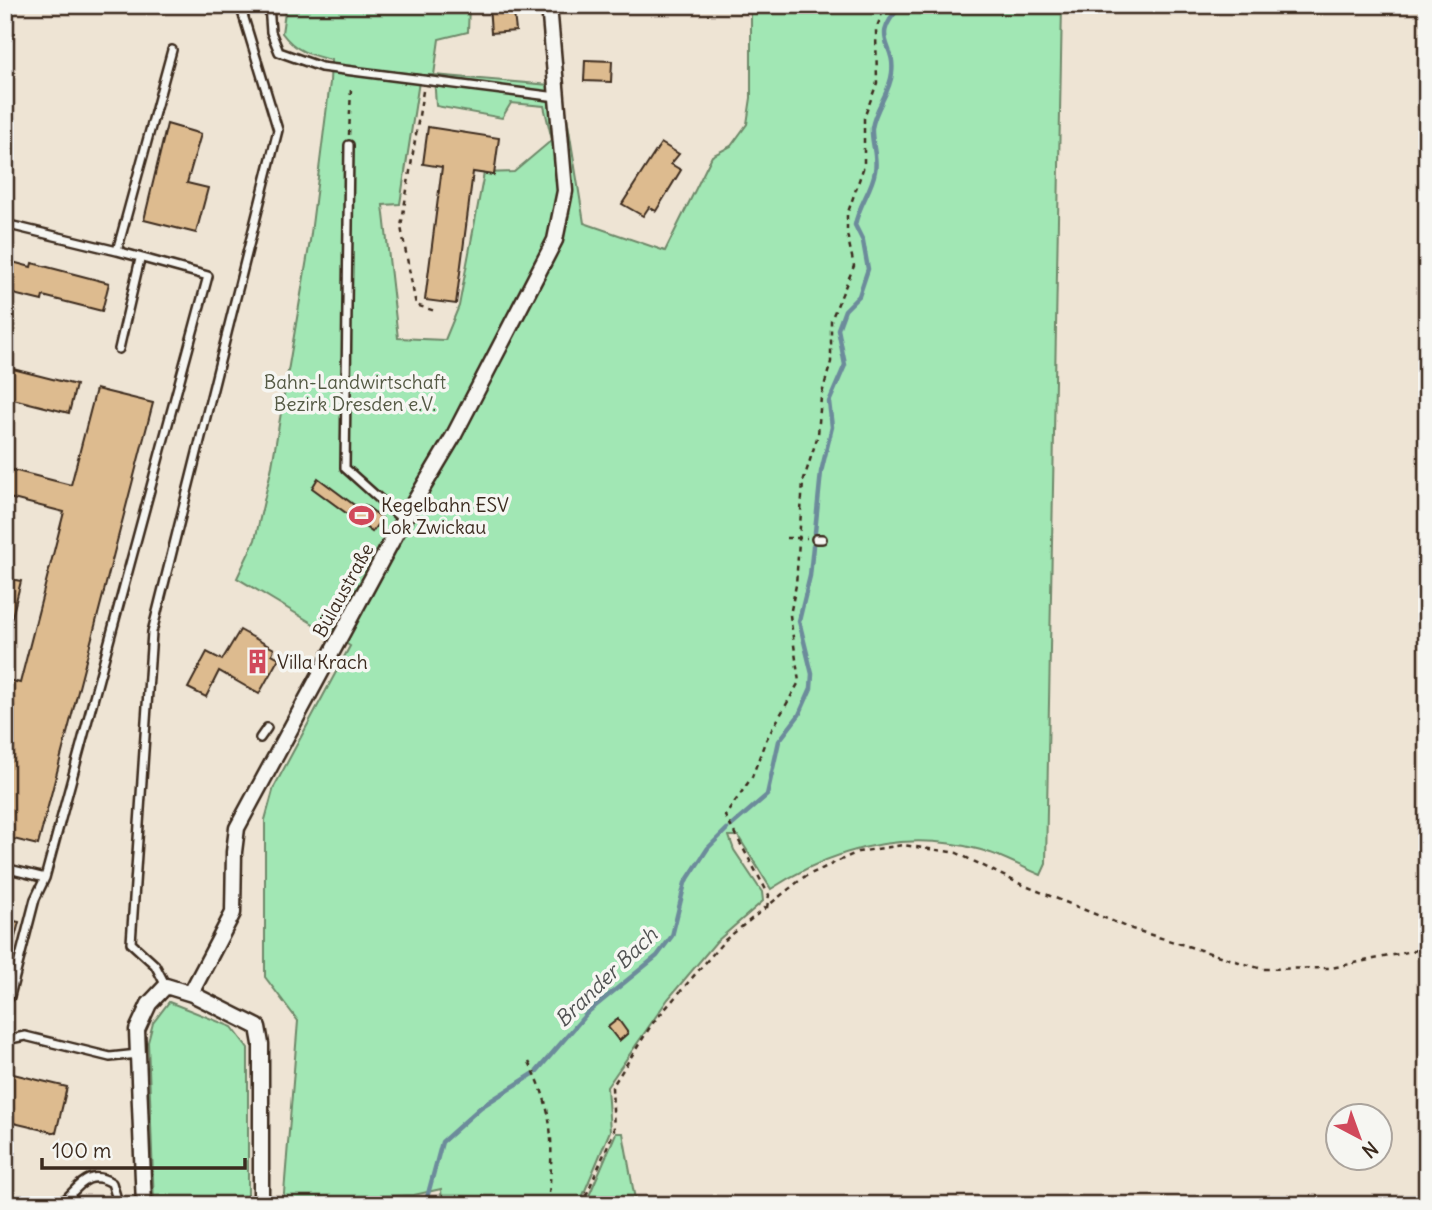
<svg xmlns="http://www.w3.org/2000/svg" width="1432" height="1210" font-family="Delius,sans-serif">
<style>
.green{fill:#a1e7b4;stroke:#6e8869;stroke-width:2;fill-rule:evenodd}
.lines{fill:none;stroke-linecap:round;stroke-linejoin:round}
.stream{stroke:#6c8b9b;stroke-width:4.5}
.building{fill:#ddbb8f;stroke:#3b2a1e;stroke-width:2}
.lane-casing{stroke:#3b2a1e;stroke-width:12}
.street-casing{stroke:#3b2a1e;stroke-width:19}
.path{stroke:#3b2a1e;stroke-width:2.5;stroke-dasharray:5 5;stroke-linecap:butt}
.lane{stroke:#f6f6f2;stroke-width:7}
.street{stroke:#f6f6f2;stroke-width:14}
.labels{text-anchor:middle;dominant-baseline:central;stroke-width:7;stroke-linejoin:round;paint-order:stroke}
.park-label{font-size:19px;fill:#545944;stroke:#f6f6f2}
.poi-label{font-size:19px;fill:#3b2a1e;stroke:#f6f6f2;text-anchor:start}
.street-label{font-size:19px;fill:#3b2a1e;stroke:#f6f6f2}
.water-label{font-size:21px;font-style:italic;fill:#505252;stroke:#f6f6f2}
</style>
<rect width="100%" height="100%" fill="#eee4d4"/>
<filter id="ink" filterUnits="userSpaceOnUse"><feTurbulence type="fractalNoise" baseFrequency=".0143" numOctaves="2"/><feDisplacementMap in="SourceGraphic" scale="14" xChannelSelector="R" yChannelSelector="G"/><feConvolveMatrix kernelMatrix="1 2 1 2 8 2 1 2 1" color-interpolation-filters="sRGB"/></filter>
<g filter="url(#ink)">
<path class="green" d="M286,5H469L468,32L439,39L434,75L562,86L584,223L665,251L712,156L731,146L747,124L751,98V5H1062L1046,864L1041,875C1021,867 1001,855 981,850C905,829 836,847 771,889L738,836H729L734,850L762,892L763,901L716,942L668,999L607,1087L610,1131L579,1205H442L441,1189L414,1195L358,1197V1205H283L298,1021L265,977V820L274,787L350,646L237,578L255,540L272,466L310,241L330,82L331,60C310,55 295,51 282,33ZM420,75H434L436,106L502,118L511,103L544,106L552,140L514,172L484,173L459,306L445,340L398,338L383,205L400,204Z
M169,1002L232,1027L248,1048V1205H154L148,1042L153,1023Z
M616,1133H623L636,1205H585Z"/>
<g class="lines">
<path class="stream" d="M815,532L821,472L832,427L829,402L845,365L838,329L845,310L859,296L868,269L863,241L855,225C859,204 872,190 875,171C878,157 871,142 872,128C875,108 890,93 892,73C896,42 868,40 902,5
M731,826L767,795L779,741L799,715L811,688L812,674L799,621L810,576L813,546
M537,1071L588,1012L657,956L672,936L685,883L708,848L727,829
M425,1205L442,1142L481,1107L533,1074"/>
</g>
<path class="building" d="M489,5H513L516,31L491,33Z
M585,60L612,61L611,82L584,81Z
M167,124L201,134L187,183L208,188L196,233L144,220Z
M428,127L499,138L494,175L473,172L456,304L425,300L442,167L423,164Z
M661,143L679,154L671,164L681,170L656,211L649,207L643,216L622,204Z
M5,260L31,267L32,263L109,283L102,311L43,296L42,301L5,292Z
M5,367L76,385L69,413L5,397Z
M96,389L153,403L38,845L5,837V679L20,683L64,512L5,497V468L71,485Z
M318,478L361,510L365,505L382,518L372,532L312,488Z
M5,578L21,581L9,629L5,628Z
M240,630L274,649L272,654L279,658L259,694L219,671L206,697L188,688L207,652L222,660Z
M5,919L19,922L9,960L5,959Z
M618,1019L628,1033L619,1041L608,1027Z
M5,1072L67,1087L56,1133L5,1121Z"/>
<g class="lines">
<defs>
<path id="lane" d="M269,5L271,32L279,52L321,67L557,97
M349,145L345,468L403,520
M5,224L117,251
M119,349L140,259
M816,539H822
M260,738L267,728
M5,868L45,878
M166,986L155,965L131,943L152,632L278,130L240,5
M5,1003L10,996L35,899L45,878L208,276L117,251L172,50
M5,1040L25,1036L110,1057L138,1054
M59,1205C78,1190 86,1167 112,1183L116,1196L111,1205"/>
<path id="street" d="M191,993L233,913L234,852L237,828L400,526L453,437L555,240L565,191L549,5
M144,1205L137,1030L149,1004L166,986L192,994L258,1027L261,1044V1205"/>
</defs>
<use href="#lane" class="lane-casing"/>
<use href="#street" class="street-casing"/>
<path class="path" d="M514,12L523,10
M423,91L401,227L416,305L435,311
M349,135L351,88
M786,538H807
M767,908L769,895L725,816L752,777L765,742L799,682L790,615L796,585L803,482L818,435L821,397L831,362V320L854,266L847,234V215L864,166V118L877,83L876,30L885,5
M529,1062C556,1113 553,1150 548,1205
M582,1205L614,1131L612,1087L652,1024L725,940L804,877L858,852L903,845L957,853L1018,883L1132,929L1262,969L1331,968L1427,948"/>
<use href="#lane" class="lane"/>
<use href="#street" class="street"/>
</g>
</g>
<defs>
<symbol id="stadium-bare" viewBox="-9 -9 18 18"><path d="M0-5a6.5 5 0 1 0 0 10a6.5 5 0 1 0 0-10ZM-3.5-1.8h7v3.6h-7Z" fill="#d1495b" stroke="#f6f6f2" stroke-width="2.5" paint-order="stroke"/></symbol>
<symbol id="building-bare" viewBox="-9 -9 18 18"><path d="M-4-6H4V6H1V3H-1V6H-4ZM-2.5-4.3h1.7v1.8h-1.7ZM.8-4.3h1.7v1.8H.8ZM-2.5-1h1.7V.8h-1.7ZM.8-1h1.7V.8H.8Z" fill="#d1495b" stroke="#f6f6f2" stroke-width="2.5" paint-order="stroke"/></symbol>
</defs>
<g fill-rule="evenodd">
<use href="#stadium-bare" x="344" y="498" width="35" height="35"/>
<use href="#building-bare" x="240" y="644" width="35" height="35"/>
</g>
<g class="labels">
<g class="park-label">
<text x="355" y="382">Bahn-Landwirtschaft<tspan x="355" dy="22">Bezirk Dresden e.V.</tspan></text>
</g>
<g class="poi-label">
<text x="381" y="505">Kegelbahn ESV<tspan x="381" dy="22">Lok Zwickau</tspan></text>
<text x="277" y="662">Villa Krach</text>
</g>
<g class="street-label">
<text transform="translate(343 590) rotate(-61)">Bülaustraße</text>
</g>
<g class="water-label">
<text transform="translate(606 977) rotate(-44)">Brander Bach</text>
</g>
</g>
<rect width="1432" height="1210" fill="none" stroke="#f6f6f2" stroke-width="28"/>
<rect x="14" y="14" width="1404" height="1182" fill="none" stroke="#3b2a1e" stroke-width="2.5" filter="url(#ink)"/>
<g transform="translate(1359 1137) rotate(139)"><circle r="33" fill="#f6f6f2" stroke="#aba49d" stroke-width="2"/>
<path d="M0-5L12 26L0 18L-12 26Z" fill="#d1495b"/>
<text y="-10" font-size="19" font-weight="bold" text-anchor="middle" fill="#3b2a1e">N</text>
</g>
<path d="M42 1158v10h203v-10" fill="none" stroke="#3b2a1e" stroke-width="3.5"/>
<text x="52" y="1158" font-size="21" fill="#3b2a1e" stroke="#f6f6f2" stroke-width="5" paint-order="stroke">100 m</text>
</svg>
